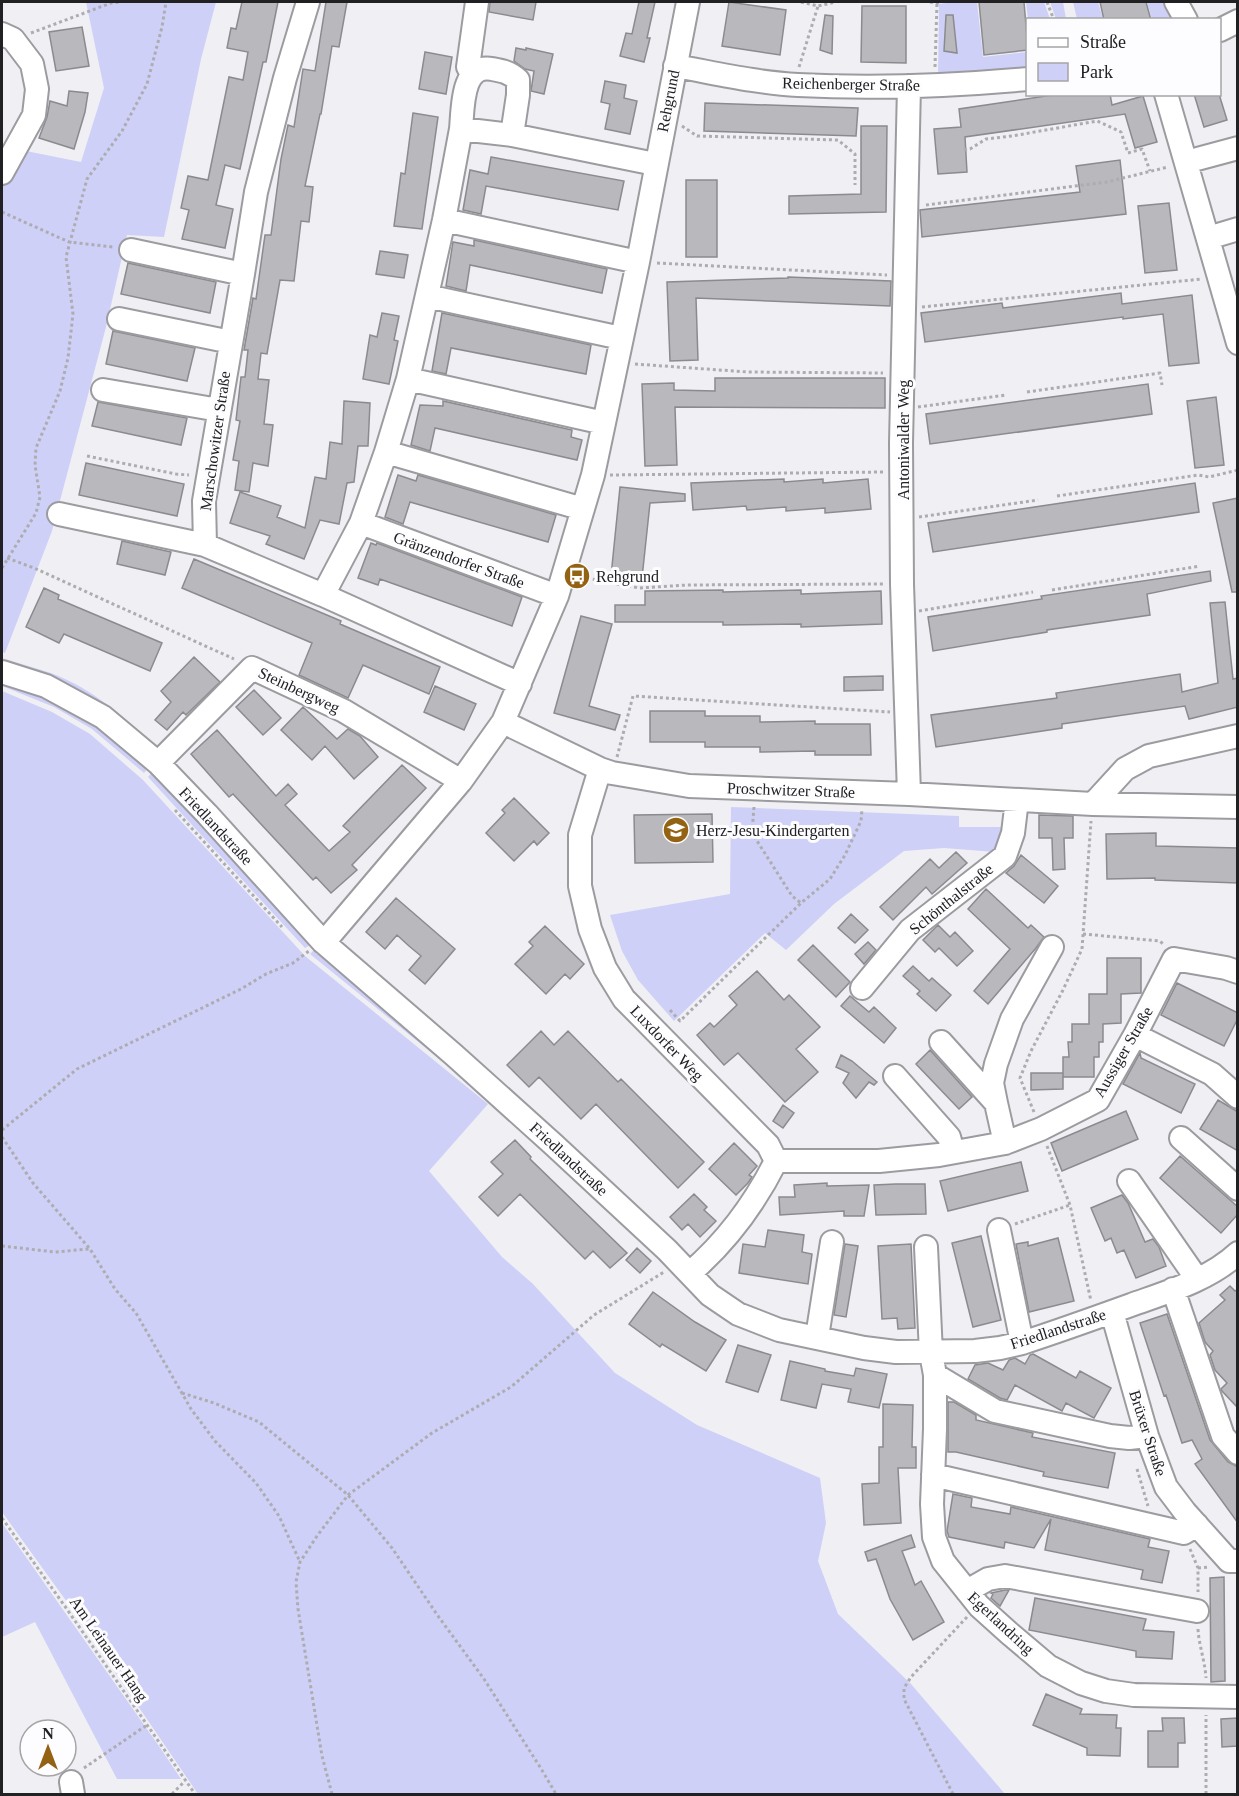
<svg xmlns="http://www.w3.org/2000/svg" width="1239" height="1796" font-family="Georgia,serif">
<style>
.green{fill:#ced0f8}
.building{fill:#b8b8bd;stroke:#8b8b8f;stroke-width:1.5}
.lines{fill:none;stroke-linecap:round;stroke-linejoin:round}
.minor-casing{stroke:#9c9ca0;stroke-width:26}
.path{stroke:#adadb1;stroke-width:3;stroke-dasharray:3 3;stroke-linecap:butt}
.minor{stroke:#fff;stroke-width:22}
.labels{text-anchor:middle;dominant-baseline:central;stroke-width:6;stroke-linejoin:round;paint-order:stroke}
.street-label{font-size:16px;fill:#212123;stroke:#fdfdff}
.poi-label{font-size:16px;fill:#212123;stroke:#fdfdff;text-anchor:start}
</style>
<rect width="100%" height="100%" fill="#efeff4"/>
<path class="green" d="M86,2H216L201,59L164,237L127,235L106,327L52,531L5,653L2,652V182L21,150L81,162L104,88Z
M953,2H977L983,57L1027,52V71L938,76L939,4Z
M1026,2H1044L1050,19H1028Z
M1050,2H1063L1066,19H1056Z
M1073,2H1098L1103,19H1077Z
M1147,2H1168L1177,19H1152Z
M2,658C18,663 35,668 51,673C94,689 128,720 160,752L2,664Z
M2,680L14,683L99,724L150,766L144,773L92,729L54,707L2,686Z
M2,691L52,712L90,734L143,780L305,956L488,1104L429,1171L502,1257L533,1284L615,1373L697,1425L820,1478L826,1523L818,1561L838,1614L911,1684L1005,1794H198L67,1602L2,1512Z
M153,771L201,820L310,945L305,948L148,777Z
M731,807L959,816V827H1005L995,852L944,848L904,851L834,904L786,950L765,933L674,1021L638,980L622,951L610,915L730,894Z
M315,949L450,1061L542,1147L448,1066L310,954Z
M2,1523L161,1749L181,1779H117L35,1622L2,1637Z"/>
<path class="building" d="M242,2H278L266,62H263L240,169L225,165L216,205L233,209L225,248L182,239L189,210L181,208L188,176L208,180L229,77L243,80L248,52L227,48L231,28L236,29Z
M326,2H347L339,47L332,46L321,114H320L305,186L313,187L309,222L301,221L294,281L280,280L267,354L261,353L258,379L269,380L264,424L273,425L268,466L253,463L249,492L235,490L239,461L233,460L240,421L236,420L241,377H245L248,350H244L253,298L256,299L265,235H271L281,159L288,125L294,127L303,69L315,71Z
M490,2H536L533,20L489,12Z
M639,2H655L647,38H650L644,62L620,56L626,33L632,34Z
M729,2L786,10L780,55L722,46Z
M979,2H1024L1028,50L984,55Z
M1100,2H1146L1151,20H1104Z
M862,6H906V63L861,62Z
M825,15L833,16L832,54L820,50Z
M946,15H953L957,53L944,51Z
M82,27L89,66L56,71L49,32Z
M516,48L526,50V48L553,54L544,94L531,91L534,71L525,69L514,61Z
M425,52L452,57L446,94L419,89Z
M605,81L626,85L624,98L637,101L630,134L605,129L610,104L601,102Z
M69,91L88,93L85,112L74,149L39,138L47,117L50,101L67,106Z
M1059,94H1110L1112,105L1143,96L1157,142L1135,148L1125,114L965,137L967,172L938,174L934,129L961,127L959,109Z
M1194,94H1219L1227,120L1204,127Z
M705,103L858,108L856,136L704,131Z
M413,113L438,117L422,229L394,226L401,173L405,174Z
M861,126H887L886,212L789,214V196L861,194Z
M491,157L624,181L618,210L486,186L481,214L463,210L470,170L488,174Z
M1120,160L1126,214L922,237L920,210L1080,192L1076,166Z
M686,180H717V257H686Z
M1169,203L1177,270L1145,273L1138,206Z
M474,240L607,269L602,293L470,265L466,291L446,286L453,242L474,246Z
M380,251L408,255L404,278L376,274Z
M128,263L216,282L210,313L121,294Z
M788,277L891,281L890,306L696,298L698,360L670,361L667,282L788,278Z
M1121,293L1122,304L1192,295L1199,363L1169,366L1163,314L1123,319V317L925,342L921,313L1002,303L1003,308Z
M382,313L399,316L394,340L398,341L389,384L363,379L370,335L377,337Z
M442,313L591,345L586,374L451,348L446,374L432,371Z
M113,331L195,348L187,381L106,364Z
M715,378H885V408L675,407L677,465L645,466L642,384L674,383V390L715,391Z
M1148,384L1152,414L930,444L926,414Z
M1216,397L1224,465L1195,468L1187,401Z
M344,401L370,403L368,446H358L354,482L347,483L339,524L320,520L304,559L266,544L270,536L230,523L240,492L281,506L277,517L305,528L315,477L326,479L330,442L342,444Z
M443,401L572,430L571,437L582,440L577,460L435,428L430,451L411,445L420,405L443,406Z
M98,402L187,418L181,445L92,426Z
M86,463L184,484L177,516L79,495Z
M398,475L416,481L418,475L556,515L548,542L410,502L403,524L385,517Z
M784,479V482L823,479V483L868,479L871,509L825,513V508L786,511V507L747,510L746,506L693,510L691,483Z
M1195,483L1199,512L933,552L928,523Z
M620,487L685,494V501L650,503L642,578L611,576Z
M1238,498V592H1232L1213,503Z
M122,541L171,552L165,575L117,564Z
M371,543L376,545L377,543L522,597L512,626L380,579L378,585L358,578Z
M194,559L341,621L340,624L440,667L429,694L363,665L348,698L299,675L312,643L182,588Z
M1210,571L1211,581L1147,594L1150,615L1047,630V632L933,651L928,617L1042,599L1041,596Z
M44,588L59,595L58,599L162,643L150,671L64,634L59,643L26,627Z
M723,590V592L801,590V594L881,591L882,624L801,627V624L723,625V622H615V605H645V591Z
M1225,602L1233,679L1238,678V707L1189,719L1185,706L1062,724V728L936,747L931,715L1057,698L1056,693L1180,674L1182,692L1218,683L1210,603Z
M581,616L612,624L589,706L620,715L615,730L554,713Z
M194,657L220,682L186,715L183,712L167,730L155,720L171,702L161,691Z
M883,676V690L844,691V677Z
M435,686L476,704L464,730L424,712Z
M254,690L281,718L263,735L236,707Z
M303,707L337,739L348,729L360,736L378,757L354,779L325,746L312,760L281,730Z
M650,711H705V716H760V722L815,721V724H870L871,755H815V751L760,752V747H705V742H650Z
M217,730L276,796L288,784L297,794L285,805L329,851L350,832L343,826L402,765L426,788L352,865L357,870L331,893L316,877L313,880L233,794L229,797L191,754Z
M514,798L549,833L537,845L534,841L514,861L486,833L505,813L502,810Z
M712,814L713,862L635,863L634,815Z
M1039,815L1073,816V838H1064L1065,869L1053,870L1052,838H1039Z
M1156,833V846L1238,848V883L1155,880V878L1107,879L1106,834Z
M956,852L967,863L932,894L926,887L893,920L880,907L930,859L939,868Z
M1021,855L1058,886L1044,903L1006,873L1014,866Z
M986,889L1028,928L1031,925L1044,937L1036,948L988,1004L974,991L1010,949L968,909Z
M396,898L455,949L425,984L409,970L421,956L409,946L397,935L385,949L366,932Z
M851,914L868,930L855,943L838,928Z
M938,925L950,937L955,932L973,951L957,966L939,948L935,952L923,940Z
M545,926L584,964L570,979L565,974L546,994L515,964L533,946L529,942Z
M868,942L876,950L864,964L855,954Z
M813,945L850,982L836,997L798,960Z
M1107,958H1141V993L1121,994V1023L1103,1024V1042H1099V1057H1094V1077H1063V1057H1069L1068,1042H1072V1024H1089V994H1107Z
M913,966L929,981L932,978L951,995L936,1011L917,994L920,991L903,976Z
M757,971L784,1000L789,995L820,1027L796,1049L818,1072L785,1102L738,1053L724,1065L697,1035L710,1023L714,1027L737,1005L729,996Z
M1177,983L1238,1013V1018L1224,1046L1161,1015Z
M850,996L869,1012L874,1007L896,1028L884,1043L841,1006Z
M541,1031L554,1045L568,1031L618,1082L621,1079L704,1162L678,1188L596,1104L581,1119L539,1077L529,1087L507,1065Z
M930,1050L972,1097L959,1109L916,1064Z
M1140,1053L1141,1058L1195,1084L1181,1113L1123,1084Z
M841,1055L852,1061L877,1082L874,1085L869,1082L856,1098L843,1083L849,1073L836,1067Z
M1031,1073H1063V1089L1031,1090Z
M1218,1100L1238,1112V1151L1200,1129Z
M783,1105L794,1113L783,1128L773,1121Z
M1126,1111L1138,1139L1062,1171L1051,1143Z
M515,1140L531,1157L530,1159L627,1253L610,1268L593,1251L585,1259L520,1194L498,1216L479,1197L503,1174L491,1162Z
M734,1143L757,1166L749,1175L752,1177L748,1183L736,1195L709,1169Z
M1180,1156L1238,1207V1214L1221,1233L1160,1178Z
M1021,1162L1028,1191L948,1211L940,1181Z
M827,1183V1186L869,1185L864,1216H844V1211L780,1215L779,1197H795L794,1185Z
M896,1184H925L926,1214L876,1215L874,1185Z
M694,1194L707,1207L704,1210L716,1221L700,1237L688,1224L682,1230L670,1217Z
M1122,1195L1128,1203L1145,1242L1153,1239L1159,1247L1166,1266L1136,1278L1124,1250L1117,1253L1111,1238L1105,1241L1091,1208Z
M768,1230L804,1235L802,1252L812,1254L808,1284L739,1273L743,1244L765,1247Z
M981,1236L1001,1320L973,1327L952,1243Z
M1058,1238L1074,1301L1029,1312L1016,1244L1028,1242V1246Z
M845,1244L858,1246L846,1317L834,1315Z
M911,1244L915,1328L898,1329L897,1318L882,1319L878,1246Z
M637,1248L651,1261L640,1273L626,1260Z
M1230,1286L1235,1291L1238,1289V1408L1222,1391L1221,1389L1227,1383L1215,1370L1210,1355L1213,1351L1205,1342L1199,1323L1225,1300L1220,1295Z
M653,1292L695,1322L726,1340L706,1371L662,1344L660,1347L629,1324Z
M1167,1314L1210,1440L1228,1462L1238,1467V1523L1195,1464L1202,1459L1192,1440L1182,1443L1166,1395L1164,1396L1140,1323Z
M738,1345L771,1355L758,1392L726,1382Z
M1033,1354L1076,1378L1080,1371L1111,1388L1094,1418L1066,1403L1062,1411L1015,1385L1007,1400L1000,1398L968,1379L975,1365L988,1363L1003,1370L1009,1360L1015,1358L1025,1364L1030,1355Z
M790,1361L825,1369V1371L854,1376L856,1368L887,1374L879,1408L848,1402L851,1389L822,1384L816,1408L781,1400Z
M948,1402H954L976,1415V1420L1033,1433L1032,1437L1115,1453L1108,1488L1043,1476L1044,1472L956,1452H948Z
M883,1404L913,1405L912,1447H916V1468H898L901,1523L864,1525L862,1484L879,1483V1447H883Z
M953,1494L972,1498L971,1507L1010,1514L1011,1507L1150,1539L1148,1547L1169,1551L1162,1583L1141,1579L1143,1570L1045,1550L1051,1519L1034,1548L1005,1542L1004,1548L949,1537L947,1531Z
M911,1535L915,1547L902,1551L915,1585L921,1581L944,1622L913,1640L890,1599L876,1559L868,1561L865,1552Z
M1224,1577L1225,1681L1211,1682L1210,1578Z
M1005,1590H1009L1000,1606L991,1598L993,1594L991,1593Z
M1035,1598L1146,1619L1143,1630L1174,1632L1172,1659L1136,1657V1651L1029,1630Z
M1046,1694L1082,1709L1080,1714L1117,1715L1116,1728H1121L1120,1756L1087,1755V1748L1033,1725Z
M1162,1718H1184L1185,1743H1178V1767H1148V1731H1163Z
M1238,1718V1746L1222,1747L1221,1719Z"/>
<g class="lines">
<defs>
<path id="minor" d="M308,2L285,78L256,192L243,274L204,501L205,545L323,595L520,684
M1176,2L1186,20
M1220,30L1238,21
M2,34L13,39L32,64L37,89L34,115L2,173
M675,66C715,73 757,83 798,85C874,89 951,86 1028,79
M473,74L468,67L477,2
M1166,94L1238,343
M512,135L655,164
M1186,162L1238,148
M444,220L638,262
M1208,238L1238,229
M131,250L243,274
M427,296L621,338
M119,319L231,342
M408,379L604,423
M103,390L219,410
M386,452L583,509
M59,514L205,545
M361,523L557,596
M323,595L361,523L386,452L408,379L444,220L461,129L512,135L518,95V80C509,72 503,71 492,69C461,63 463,109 461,129
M2,672L46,686L103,717L158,763L207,814L323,942L454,1055L554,1145L667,1250L710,1295L738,1314L779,1330L864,1348L896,1352L975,1351L1000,1348L1022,1343C1059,1331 1095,1318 1131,1305C1167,1292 1209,1280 1238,1253
M503,722L600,769L612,773L689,786L909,794L1093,804L1238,807
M158,763L252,668L344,711L461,781
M600,769L580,835V886L590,929L605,968L624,999L768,1145L776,1161C755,1203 726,1242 690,1273
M909,794L902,584L901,443L909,86
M1093,804L1125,769L1149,756L1238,736
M323,942L331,934L461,781L503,722L557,596L593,475L638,262L688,2
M862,988L910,930L1005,856L1013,833L1017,800
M1135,1035L1212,1074L1238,1097
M941,1042L996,1103L1005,1143
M895,1076L949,1137L953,1152
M996,1103L992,1083L996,1064L1012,1019L1052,947
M1181,1138L1238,1189
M776,1161H879L939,1155L1005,1143L1041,1129L1098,1100L1135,1035L1174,959L1226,968L1238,972
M1129,1181L1197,1279
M999,1230L1022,1343
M926,1247L931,1353L935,1375V1429L932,1504L934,1537L943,1561L979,1606L1009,1633L1048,1666L1081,1683L1106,1691L1134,1695L1238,1697
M1173,1289L1223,1436L1238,1453
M1112,1312L1147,1436L1166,1487L1185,1512L1229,1561H1238
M817,1337L832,1242
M935,1375L995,1411L1110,1436L1129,1438L1147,1436
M933,1475L1184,1533L1197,1525
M967,1591L988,1579L1005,1576L1197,1611
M71,1782L73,1794"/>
</defs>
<use href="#minor" class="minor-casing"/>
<path class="path" d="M801,2L818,6L836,2
M930,2L937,3L942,2
M1047,2L1054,20
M31,33L111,3L120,2
M799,67L818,6
M935,67L937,3
M682,126L697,136L838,140L855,154V185
M964,150L970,149L986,139L1012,136L1097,121L1121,132L1128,153L1142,149L1150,171
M926,205L1107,182L1168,167
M2,212L69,242L113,247
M657,263L887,275
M922,307L1202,279
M635,364L748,372L883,373
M1027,392L1160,373L1162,385
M918,407L1006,395
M87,456L176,474L189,475
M610,475L883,472
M1057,496L1198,475L1209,477L1238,470
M919,517L1038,500
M7,558L34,568L234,659
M2,568L36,513L40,497L35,465L36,448L60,391L68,358L73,314L66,257L87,179L122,131L147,84L162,27L166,2
M581,577L639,588L687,585L885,584
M1052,590L1200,566
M919,611L1033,592
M617,757L633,696L890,712
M754,807L752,833L792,896L801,903
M175,810L282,927
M1083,934L1160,941L1163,944
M670,1010L680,1021L801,903L830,879L845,855L861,821L862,809
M1034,1112L1020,1078L1031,1051L1063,990L1082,949L1091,821
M2,1130L77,1069L241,989L266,974L293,963L309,951
M2,1137L33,1183L90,1249L115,1289L136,1313L191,1409L215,1441L256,1483L279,1516L300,1562
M1047,1146L1070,1205L1091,1301
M1015,1224L1070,1205
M2,1246L55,1252L89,1249
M182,1393L214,1403L259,1422L348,1495L392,1548L438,1616L484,1679L540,1767L556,1794
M1137,1469L1148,1506
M2,1518L64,1605L195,1794
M1190,1549L1198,1568V1592
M1198,1568L1210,1567
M1198,1629C1199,1646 1205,1661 1206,1678
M84,1768L147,1725
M172,1794L185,1781
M332,1794L322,1756L298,1609L296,1582L300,1562L317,1536L348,1495L432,1433L511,1387L594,1315L664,1272
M953,1794L904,1699V1688L911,1677L967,1617
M1206,1794V1715"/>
<use href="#minor" class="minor"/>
</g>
<defs>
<symbol id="bus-disc" viewBox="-11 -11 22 22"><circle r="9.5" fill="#946213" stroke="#fdfdff"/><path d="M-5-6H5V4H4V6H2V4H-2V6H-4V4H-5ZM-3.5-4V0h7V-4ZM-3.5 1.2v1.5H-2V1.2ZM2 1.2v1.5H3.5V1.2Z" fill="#fff"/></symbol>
<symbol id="school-disc" viewBox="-11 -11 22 22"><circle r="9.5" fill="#946213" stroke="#fdfdff"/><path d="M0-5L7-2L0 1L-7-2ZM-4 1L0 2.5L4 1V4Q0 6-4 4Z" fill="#fff"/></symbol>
</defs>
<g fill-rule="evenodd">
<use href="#bus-disc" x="562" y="561" width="30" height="30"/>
<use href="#school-disc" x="661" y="815" width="30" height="30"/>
</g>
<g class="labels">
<g class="street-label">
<text transform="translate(851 84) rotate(1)">Reichenberger Straße</text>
<text transform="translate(668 101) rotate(-79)">Rehgrund</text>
<text transform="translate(903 440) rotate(-90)">Antoniwalder Weg</text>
<text transform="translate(215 441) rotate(-82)">Marschowitzer Straße</text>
<text transform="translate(459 560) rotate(20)">Gränzendorfer Straße</text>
<text transform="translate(299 690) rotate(25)">Steinbergweg</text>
<text transform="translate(791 790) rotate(2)">Proschwitzer Straße</text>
<text transform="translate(216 826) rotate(47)">Friedlandstraße</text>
<text transform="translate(951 899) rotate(-39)">Schönthalstraße</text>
<text transform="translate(667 1043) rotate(46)">Luxdorfer Weg</text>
<text transform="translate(1123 1052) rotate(-60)">Aussiger Straße</text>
<text transform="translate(569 1159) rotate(43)">Friedlandstraße</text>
<text transform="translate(1058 1329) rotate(-18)">Friedlandstraße</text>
<text transform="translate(1148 1433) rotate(72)">Brüxer Straße</text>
<text transform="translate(1001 1623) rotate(43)">Egerlandring</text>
<text transform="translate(109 1649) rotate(55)">Am Leinauer Hang</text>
</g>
<g class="poi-label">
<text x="596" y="576">Rehgrund</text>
<text x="696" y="830">Herz-Jesu-Kindergarten</text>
</g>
</g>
<rect width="1239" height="1796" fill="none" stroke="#212123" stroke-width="6"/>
<rect x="1026" y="18" width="195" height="78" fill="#fdfdff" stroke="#a5a5a7" stroke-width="1.5"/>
<rect x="1038" y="38" width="30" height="9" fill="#ffffff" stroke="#a5a5a7" stroke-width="1.5"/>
<text x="1080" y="48" font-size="18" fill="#212123">Straße</text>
<rect x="1038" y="63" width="30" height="18" fill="#ced0f8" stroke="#a5a5a7" stroke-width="1.5"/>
<text x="1080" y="78" font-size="18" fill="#212123">Park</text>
<g transform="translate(48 1748)"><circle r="28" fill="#fdfdff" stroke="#a5a5a7" stroke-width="1.5"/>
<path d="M0-4.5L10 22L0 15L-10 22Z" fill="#946213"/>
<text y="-9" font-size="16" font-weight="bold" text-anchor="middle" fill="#212123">N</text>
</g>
</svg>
